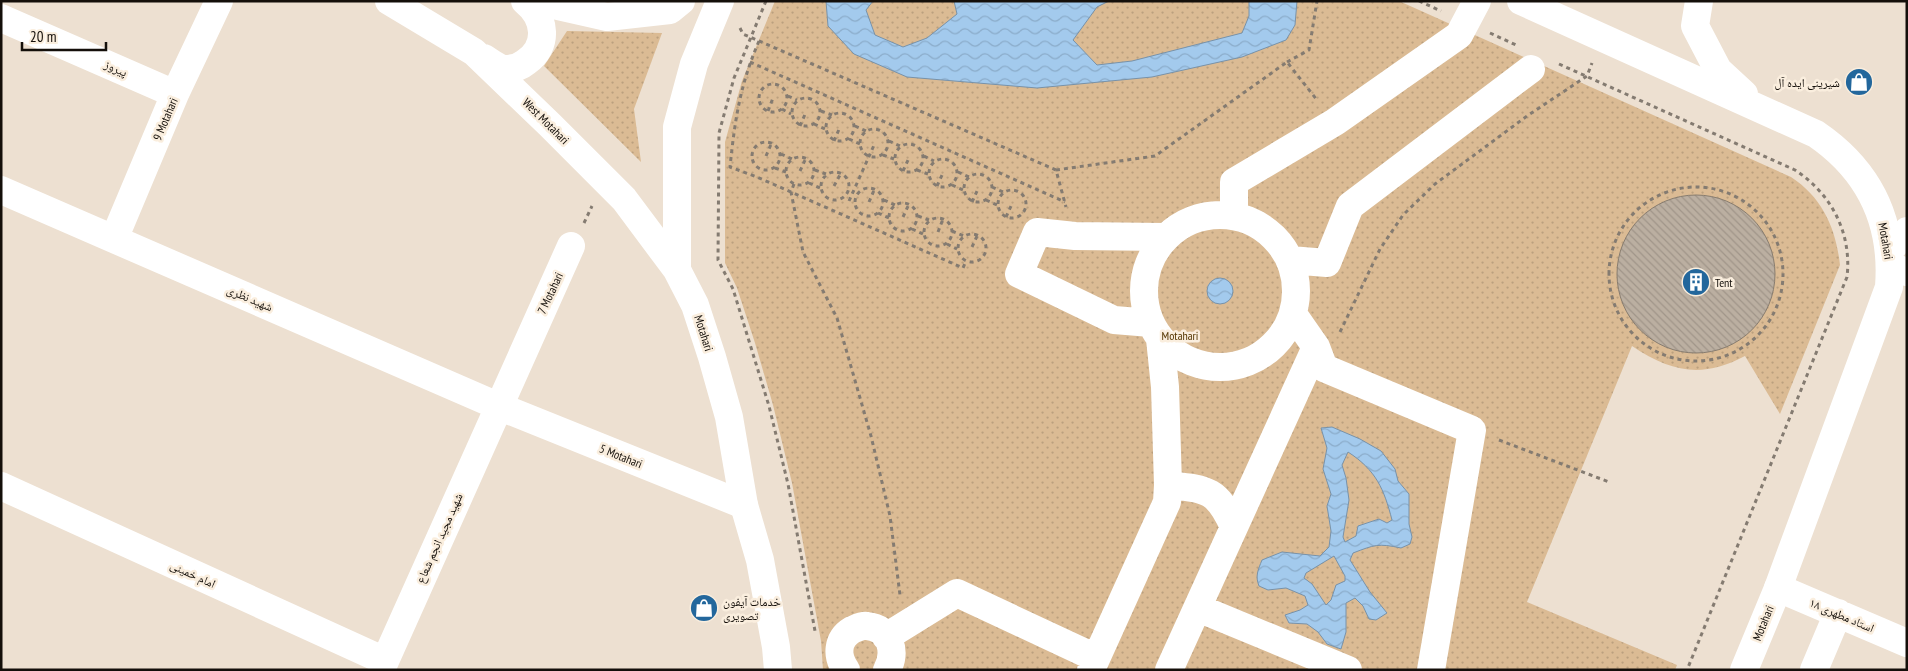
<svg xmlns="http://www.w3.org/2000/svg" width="1908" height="671" font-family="'PT Sans Narrow','Noto Naskh Arabic',sans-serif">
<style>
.park{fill:url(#park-dots)}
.water{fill:url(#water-waves);stroke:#7892a9;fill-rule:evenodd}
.building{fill:url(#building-back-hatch);stroke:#877c6f}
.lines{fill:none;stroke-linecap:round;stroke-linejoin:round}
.path{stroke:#847b71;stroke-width:3;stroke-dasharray:4 4;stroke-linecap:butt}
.minor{stroke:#fff;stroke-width:28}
.major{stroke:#fff;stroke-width:28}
.labels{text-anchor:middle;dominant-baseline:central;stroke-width:5;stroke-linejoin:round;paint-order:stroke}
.street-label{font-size:12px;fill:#140f0a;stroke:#faeede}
.poi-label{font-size:12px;fill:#140f0a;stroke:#faeede;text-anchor:start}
.park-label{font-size:12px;fill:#543501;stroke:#faeede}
</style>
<defs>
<pattern id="park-dots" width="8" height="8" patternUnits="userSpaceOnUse" patternTransform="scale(1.25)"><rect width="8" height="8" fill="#dbbb94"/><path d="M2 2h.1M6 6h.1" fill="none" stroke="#bba07e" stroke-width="1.8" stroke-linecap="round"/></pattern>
<pattern id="water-waves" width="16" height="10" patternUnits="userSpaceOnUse" patternTransform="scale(1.25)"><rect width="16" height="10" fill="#a3caed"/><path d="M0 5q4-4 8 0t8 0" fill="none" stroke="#8bacca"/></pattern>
<pattern id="building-back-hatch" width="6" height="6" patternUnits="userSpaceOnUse" patternTransform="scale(1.25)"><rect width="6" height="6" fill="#bbafa1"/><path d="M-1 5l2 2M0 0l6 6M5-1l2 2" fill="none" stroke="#a09589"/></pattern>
</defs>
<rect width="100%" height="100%" fill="#ede0d1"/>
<path class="park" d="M775,1H1399L1791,177C1823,198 1836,229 1840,265L1780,414L1745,356C1702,379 1671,372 1632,346L1527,602L1677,665L1675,670H823L821,641L792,483L773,405L755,343L737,288L725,263V142L742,81Z
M567,31L662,33L634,109L641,162L544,66Z"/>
<path class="water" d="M826,1H873L866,10L875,35L903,47L927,38L957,14L954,1H1109L1097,7L1073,40L1097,65L1132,61L1242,33L1249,16V1H1297L1295,25L1286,40L1242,57L1152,77L1037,88L907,77L854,54L828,26Z
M1207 291a13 13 0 1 1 26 0a13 13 0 1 1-26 0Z
M1332,427L1360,439L1381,451L1395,469L1398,481L1409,494V524L1412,537L1410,544L1401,548C1378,543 1374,545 1353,553L1350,560L1370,592L1387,613L1376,620L1369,619L1363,606L1355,598L1346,603V632L1341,649L1327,644L1318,632L1307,624L1289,623L1285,615L1300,610L1308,605L1305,596L1286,588L1268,590L1259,586C1255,576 1258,570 1262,560L1282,552L1320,556L1329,547L1331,531L1327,506L1331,494L1323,469L1327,448L1321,428ZM1348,452C1376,470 1384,489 1392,520L1387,523L1379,519L1358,526L1356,536L1345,542L1343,537L1349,500L1346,478L1342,465ZM1334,556L1345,576V581L1336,585L1331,600L1326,605L1312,584L1304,578L1306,573Z"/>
<path class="building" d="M1617 274a79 79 0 1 1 158 0a79 79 0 1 1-158 0Z"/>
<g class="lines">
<path class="path" d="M766,1L734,78L719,133L718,260L733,289L769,406L788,484L815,631
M1419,1L1441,11
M740,28L743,34L1056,170L1066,207
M1490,33L1516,45
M759,41C740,85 735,119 730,167L757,177L963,268L966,261
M750,62L1065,202
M1287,62L1309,50L1317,1
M1559,64L1795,170C1832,194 1852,234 1847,277L1687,670
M759 98a14 14 0 1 1 28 0a14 14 0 1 1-28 0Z
M788,96L797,100
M792 112a14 14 0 1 1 28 0a14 14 0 1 1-28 0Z
M782,109L791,114
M768,111L773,98
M821,111L832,115
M826 127a14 14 0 1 1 28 0a14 14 0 1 1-28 0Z
M814,124L825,129
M800,126L806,112
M855,126L866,131
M860 143a14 14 0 1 1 28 0a14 14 0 1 1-28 0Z
M849,139L860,144
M834,141L840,127
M889,141L900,146
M752 156a14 14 0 1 1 28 0a14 14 0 1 1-28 0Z
M895 158a14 14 0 1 1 28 0a14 14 0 1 1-28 0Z
M781,154L792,159
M883,155L894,159
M766,156L772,142
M924,156L934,161
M786 171a14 14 0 1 1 28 0a14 14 0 1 1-28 0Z
M929 173a14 14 0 1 1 28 0a14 14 0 1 1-28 0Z
M775,168L786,172
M815,170L826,174
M917,170L928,174
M1056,170L1155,156L1287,62L1317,100
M800,171L806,158
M903,171L909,158
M821 186a14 14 0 1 1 28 0a14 14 0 1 1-28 0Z
M958,172L969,177
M964 188a14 14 0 1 1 28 0a14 14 0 1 1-28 0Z
M809,183L820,188
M794,184L791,192L803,252L837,318L871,436L890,516L900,595
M952,185L963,190
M834,186L841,173
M937,186L943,173
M1609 274a87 87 0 1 1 174 0a87 87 0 1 1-174 0Z
M992,187L1003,192
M855 202a14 14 0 1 1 28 0a14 14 0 1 1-28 0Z
M998 204a14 14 0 1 1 28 0a14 14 0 1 1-28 0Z
M884,200L895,205
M986,200L997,205
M849,201L875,143
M869,202L875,188
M972,202L978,189
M889 217a14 14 0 1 1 28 0a14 14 0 1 1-28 0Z
M878,213L889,218
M918,216L929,220
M903,217L909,204
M1006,217L1012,204
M924 232a14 14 0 1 1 28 0a14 14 0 1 1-28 0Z
M584,223L592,206
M912,229L923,234
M952,231L964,236
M938,232L943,219
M958 248a14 14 0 1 1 28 0a14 14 0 1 1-28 0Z
M947,244L957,249
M972,247L978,234
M1340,332L1380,249L1403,215L1435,184L1527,116L1587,76L1592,63
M1499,440L1609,482"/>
<path class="minor" d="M1,18L175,94
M1,190L498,406L744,505
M1144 291a76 76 0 1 1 152 0a76 76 0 1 1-152 0Z
M1234,216V182L1335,122L1459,35L1477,1
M114,239L175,94L219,1
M1889,251L1907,231
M1290,260L1327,263L1350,206L1531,69
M1890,266L1907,272
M1293,314L1316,347L1324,368L1472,430L1431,670
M1151,323L1114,320L1019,274L1037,232L1075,236L1166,237
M1168,485C1207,489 1217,489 1234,527
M1,486L385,661
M1778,588L1907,643
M1198,608L1348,670
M886,637L957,593L1096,658
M381,670L571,246
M846,670C836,656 837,639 852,630C857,628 862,625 867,626C890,628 897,651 887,670
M1091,670L1167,502L1168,485L1165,387L1160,339
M1169,670L1316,347
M1814,670L1838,613"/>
<path class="major" d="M389,1L474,52L550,125L624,199L677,270
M536,1L607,17L670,10L681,1
M720,1L694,64L677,127V270L695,305L712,357L729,417L744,505L760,560L776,647L778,670
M1521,1L1816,134C1870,171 1894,222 1889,287L1778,588L1744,670
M1699,1L1695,26L1718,70L1744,94
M484,58C489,61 498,68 504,69C511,69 520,67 526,62C549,46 546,18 525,1"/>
</g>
<defs>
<symbol id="shop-disc" viewBox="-11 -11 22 22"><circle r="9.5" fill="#23679c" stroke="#faeede"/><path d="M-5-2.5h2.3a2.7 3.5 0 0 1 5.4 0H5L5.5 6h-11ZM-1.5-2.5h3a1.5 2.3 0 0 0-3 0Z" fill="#fff"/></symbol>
<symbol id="building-disc" viewBox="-11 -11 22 22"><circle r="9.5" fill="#23679c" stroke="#faeede"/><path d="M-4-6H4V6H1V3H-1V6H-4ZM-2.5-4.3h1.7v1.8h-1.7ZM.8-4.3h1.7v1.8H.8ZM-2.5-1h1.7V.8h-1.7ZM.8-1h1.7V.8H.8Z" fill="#fff"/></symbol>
</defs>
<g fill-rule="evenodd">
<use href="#shop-disc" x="1843" y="66" width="32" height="32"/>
<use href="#building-disc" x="1680" y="266" width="32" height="32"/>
<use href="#shop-disc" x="688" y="592" width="32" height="32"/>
</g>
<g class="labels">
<g class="street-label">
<text transform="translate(116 68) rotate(24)">پیروز</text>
<text transform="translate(165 119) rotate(-67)">9 Motahari</text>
<text transform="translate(546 121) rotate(45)">West Motahari</text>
<text transform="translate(1886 241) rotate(80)">Motahari</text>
<text transform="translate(550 293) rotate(-65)">7 Motahari</text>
<text transform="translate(250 298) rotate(23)">شهید نظری</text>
<text transform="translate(704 333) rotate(72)">Motahari</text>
<text transform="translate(621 456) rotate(22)">5 Motahari</text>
<text transform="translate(439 538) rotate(-66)">شهید مجید انجم شعاع</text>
<text transform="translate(193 574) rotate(25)">امام خمینی</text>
<text transform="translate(1842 615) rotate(23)">استاد مطهری ۱۸</text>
<text transform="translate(1763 623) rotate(-68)">Motahari</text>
</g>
<g class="poi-label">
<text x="1840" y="82" text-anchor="end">شیرینی ایده آل</text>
<text x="1715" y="282">Tent</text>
<text x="723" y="601">خدمات آیفون<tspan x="723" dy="14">تصویری</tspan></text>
</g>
<g class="park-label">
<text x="1180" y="335">Motahari</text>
</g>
</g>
<rect width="1908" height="671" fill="none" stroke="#140f0a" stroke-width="5"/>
<path d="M22 42v8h84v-8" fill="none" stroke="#140f0a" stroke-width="2.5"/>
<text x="30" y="42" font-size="15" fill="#140f0a" stroke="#faeede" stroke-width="4" paint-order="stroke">20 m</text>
</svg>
